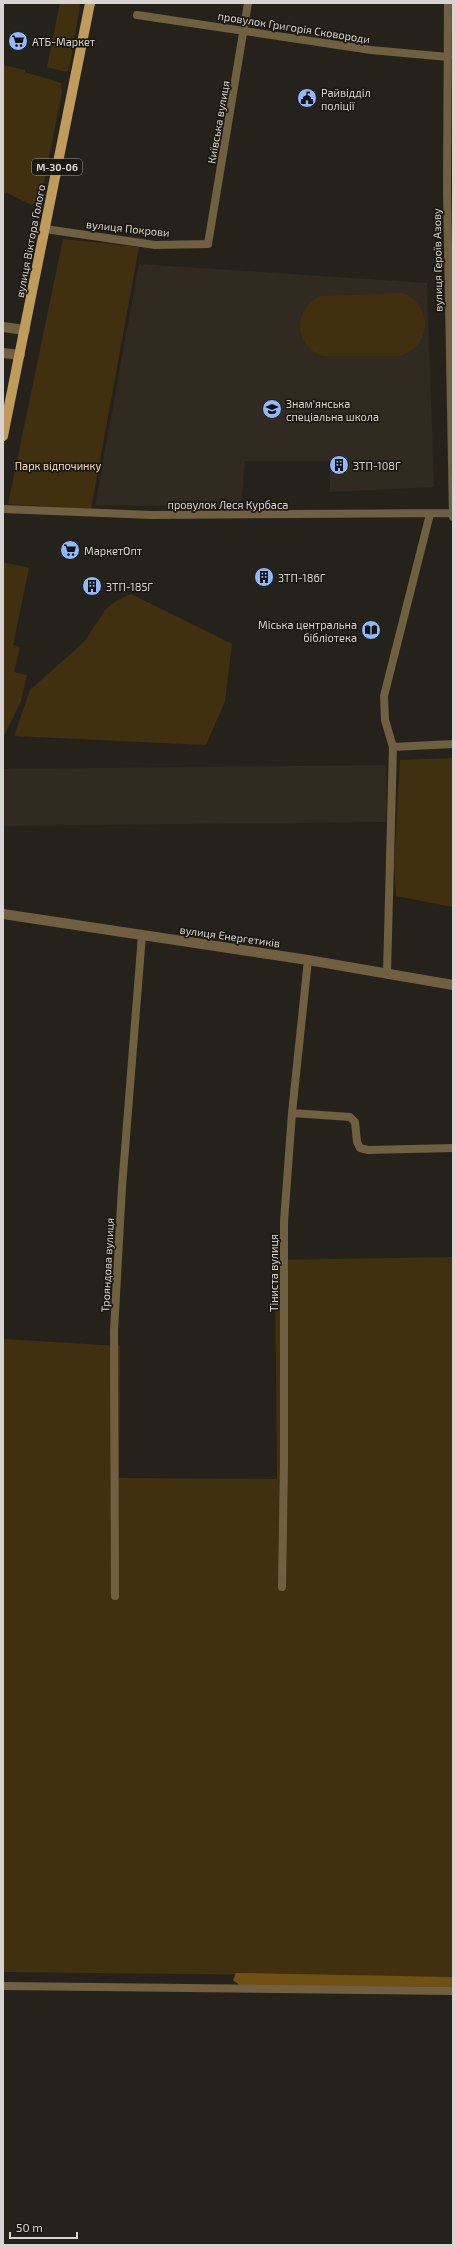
<svg xmlns="http://www.w3.org/2000/svg" width="456" height="2248" font-family="'Exo 2',sans-serif">
<style>
.built{fill:#302a20}
.green{fill:#413010}
.forest{fill:#705111}
.lines{fill:none;stroke-linecap:round;stroke-linejoin:round}
.minor{stroke:#705f41;stroke-width:8}
.tertiary{stroke:#705f41;stroke-width:10}
.primary{stroke:#bf9b5c;stroke-width:10}
.labels{text-anchor:middle;dominant-baseline:central;stroke-width:3.5;stroke-linejoin:round;paint-order:stroke}
.shield{fill:#1c1913;stroke:#9f9c98;stroke-width:1}
.shield-label{font-size:10px;font-weight:bold;fill:#d7d4d1}
.street-label{font-size:11px;fill:#d7d4d1;stroke:#1c1913}
.poi-label{font-size:11px;fill:#d7d4d1;stroke:#1c1913;text-anchor:start}
.park-label{font-size:11px;fill:#f6dfb9;stroke:#1c1913}
</style>
<rect width="100%" height="100%" fill="#25221c"/>
<path class="built" d="M139,264L427,283L434,487L330,492V461H245L241,507L95,505Z
M386,765L387,822L3,826V769Z"/>
<path class="green" d="M60,3H79L80,5L69,70L66,72L47,67Z
M3,65L25,70V72L61,83L62,92L41,197L32,205L7,193L3,195Z
M63,239L139,247L91,509L8,504Z
M402,293C434,304 432,347 400,356H323C294,346 292,310 320,296Z
M3,562L29,568L13,645L20,647L14,672L27,675L21,701L3,738Z
M131,594L232,644L225,701L206,745L14,736L30,690L85,641L105,610L116,601Z
M453,758V907L396,896L394,865L400,760Z
M453,1257V1977L3,1972V1339L120,1346L119,1478L277,1479L275,1260Z"/>
<path class="forest" d="M236,1973L453,1977V1987L241,1986L233,1980Z"/>
<g class="lines">
<path class="minor" d="M448,3L447,191L453,517
M137,15L371,50L448,57
M45,229L155,245L208,244L248,3
M3,509L152,515L453,513
M393,747L453,744
M387,973L393,747L385,720L384,696L430,514
M292,1113L350,1117L355,1122L357,1142L360,1148L368,1150L453,1148
M282,1587L284,1463V1222L292,1113L308,960
M115,1596L114,1331L122,1187L142,935
M3,1986L453,1991"/>
<path class="tertiary" d="M3,327L25,330
M3,353L20,355
M3,914L308,960L453,985"/>
<path class="primary" d="M3,436L90,3"/>
</g>
<defs>
<symbol id="supermarket-disc" viewBox="-11 -11 22 22"><circle r="9.5" fill="#90b8fd" stroke="#1c1913"/><path d="M-6-5.5h2.5l.6 2H6L4.5 2H-2.5L-4.4-4H-6ZM-1.5 3.2a1.3 1.3 0 1 0 .1 0ZM3 3.2a1.3 1.3 0 1 0 .1 0Z" fill="#111"/></symbol>
<symbol id="civic-disc" viewBox="-11 -11 22 22"><circle r="9.5" fill="#90b8fd" stroke="#1c1913"/><path d="M-.6-6.5H3V-4.5H.6V-3L4-1V1h2V6H-6V1h2V-1L-.6-3ZM-1.2 2.5V6h2.4V2.5Z" fill="#111"/></symbol>
<symbol id="school-disc" viewBox="-11 -11 22 22"><circle r="9.5" fill="#90b8fd" stroke="#1c1913"/><path d="M0-5L7-2L0 1L-7-2ZM-4 1L0 2.5L4 1V4Q0 6-4 4Z" fill="#111"/></symbol>
<symbol id="building-disc" viewBox="-11 -11 22 22"><circle r="9.5" fill="#90b8fd" stroke="#1c1913"/><path d="M-4-6H4V6H1V3H-1V6H-4ZM-2.5-4.3h1.7v1.8h-1.7ZM.8-4.3h1.7v1.8H.8ZM-2.5-1h1.7V.8h-1.7ZM.8-1h1.7V.8H.8Z" fill="#111"/></symbol>
<symbol id="library-disc" viewBox="-11 -11 22 22"><circle r="9.5" fill="#90b8fd" stroke="#1c1913"/><path d="M-6-4Q-3-5.5-.7-3.5V5Q-3 3-6 4ZM6-4Q3-5.5 .7-3.5V5Q3 3 6 4Z" fill="#111"/></symbol>
</defs>
<g fill-rule="evenodd">
<use href="#supermarket-disc" x="7" y="30" width="22" height="22"/>
<use href="#civic-disc" x="296" y="87" width="22" height="22"/>
<use href="#school-disc" x="261" y="398" width="22" height="22"/>
<use href="#building-disc" x="328" y="454" width="22" height="22"/>
<use href="#supermarket-disc" x="59" y="539" width="22" height="22"/>
<use href="#building-disc" x="253" y="566" width="22" height="22"/>
<use href="#building-disc" x="81" y="575" width="22" height="22"/>
<use href="#library-disc" x="360" y="619" width="22" height="22"/>
</g>
<g class="labels">
<rect class="shield" x="32" y="159" width="50" height="16" rx="3"/>
<g class="shield-label">
<text x="57" y="167">М-30-06</text>
</g>
<g class="street-label">
<text transform="translate(294 27) rotate(9)">провулок Григорія Сковороди</text>
<text transform="translate(218 122) rotate(-80)">Київська вулиця</text>
<text transform="translate(128 228) rotate(6)">вулиця Покрови</text>
<text transform="translate(30 241) rotate(-79)">вулиця Віктора Голого</text>
<text transform="translate(437 260) rotate(-91)">вулиця Героїв Азову</text>
<text x="228" y="504">провулок Леся Курбаса</text>
<text transform="translate(230 936) rotate(8)">вулиця Енергетиків</text>
<text transform="translate(107 1265) rotate(-87)">Трояндова вулиця</text>
<text transform="translate(273 1273) rotate(-90)">Тіниста вулиця</text>
</g>
<g class="poi-label">
<text x="32" y="41">АТБ-Маркет</text>
<text x="321" y="92">Райвідділ<tspan x="321" dy="13">поліції</tspan></text>
<text x="286" y="403">Знам'янська<tspan x="286" dy="13">спеціальна школа</tspan></text>
<text x="353" y="465">ЗТП-108Г</text>
<text x="84" y="550">МаркетОпт</text>
<text x="278" y="577">ЗТП-186Г</text>
<text x="106" y="586">ЗТП-185Г</text>
<text x="357" y="624" text-anchor="end">Міська центральна<tspan x="357" dy="13">бібліотека</tspan></text>
</g>
<g class="park-label">
<text x="58" y="465">Парк відпочинку</text>
</g>
</g>
<rect width="456" height="2248" fill="none" stroke="#d7d4d1" stroke-width="8"/>
<path d="M10 2232v6h67v-6" fill="none" stroke="#d7d4d1" stroke-width="2"/>
<text x="16" y="2232" font-size="12" fill="#d7d4d1" stroke="#1c1913" stroke-width="3" paint-order="stroke">50 m</text>
</svg>
